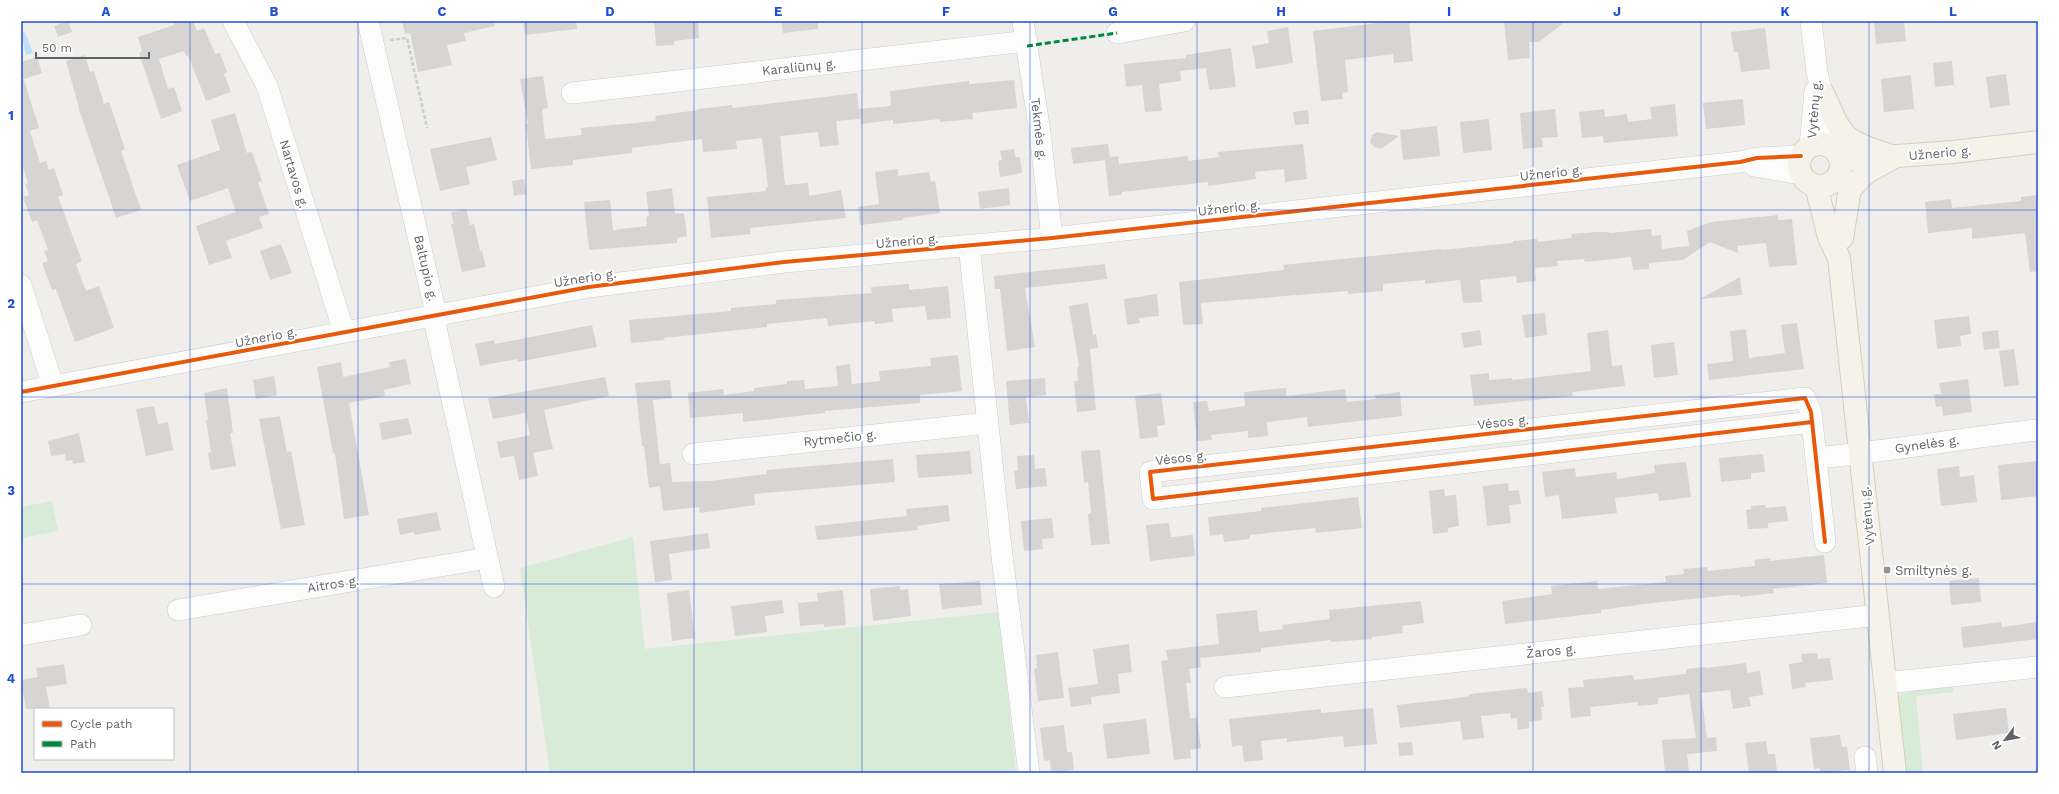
<svg xmlns="http://www.w3.org/2000/svg" width="2059" height="794" font-family="'Work Sans',sans-serif">
<style>
.green{fill:#d8ebd6}
.water{fill:#bfe0f9}
.building{fill:#d6d5d3}
.lines{fill:none;stroke-linecap:round;stroke-linejoin:round}
.minor-casing{stroke:#cbcccc;stroke-width:22}
.major-casing{stroke:#d7ceb8;stroke-width:24}
.path{stroke:#cacfcc;stroke-width:2.5;stroke-dasharray:4 2;stroke-linecap:butt}
.minor{stroke:#fdfcfc;stroke-width:21}
.major{stroke:#f4f2e9;stroke-width:22}
.quiet{stroke:#00873e;stroke-width:3;stroke-dasharray:6 3;stroke-linecap:butt}
.cycleway-casing{stroke:#fff;stroke-width:6}
.cycleway{stroke:#e8590c;stroke-width:4}
.grid{fill:none;stroke:#1d4ed8;stroke-width:1;stroke-opacity:0.55}
.poi-dot{fill:#919496;stroke:#fff;stroke-width:1.5}
.labels{text-anchor:middle;dominant-baseline:central;stroke-width:4;stroke-linejoin:round;paint-order:stroke}
.street-label{font-size:13px;fill:#5f6368;stroke:#fff}
.poi-label{font-size:13px;fill:#5f6368;stroke:#fff;text-anchor:start}
.neatline{fill:none;stroke:#1d4ed8;stroke-width:1.5}
.grid-label{font-size:13px;text-anchor:middle;font-weight:bold;fill:#1d4ed8}
</style>
<rect width="100%" height="100%" fill="#efeeea"/>
<path class="green" d="M52,501L58,531L21,538V507Z
M633,537L645,649L999,612L1016,773H550L520,568Z
M1952,684L1954,692L1916,696L1923,773H1904L1896,699L1902,693Z"/>
<path class="water" d="M25,32L33,53L26,55L21,33Z"/>
<path class="building" d="M68,21L72,32L58,37L54,26Z
M172,21H193L197,31L204,28L215,54L220,53L227,72L224,74L231,92L206,101L188,55L186,56L184,51L159,59L168,89L174,87L182,111L161,119L139,53L142,51L138,37L174,25Z
M402,21H494L495,26L464,33L466,41L447,45L452,65L418,72L410,33L405,34Z
M523,21H576L577,29L525,35Z
M654,21H698L699,38L674,41V45L656,46Z
M781,21H818V29L783,33Z
M1394,21H1409L1413,61L1394,63L1393,54L1345,60L1348,92L1342,93L1343,99L1321,101L1313,31Z
M1504,21H1566L1539,42H1529L1530,58L1508,60Z
M1874,21H1904L1906,41L1876,44Z
M1288,27L1293,63L1256,69L1252,46L1269,43L1267,31Z
M1765,28L1770,69L1741,72L1738,52H1734L1731,32Z
M1231,48L1236,87L1209,90L1206,68L1180,71L1181,81L1159,84L1162,111L1145,112L1142,85L1126,87L1124,64L1186,58V55Z
M85,55L90,72L94,71L104,104L109,102L125,149L121,151L141,210L116,218L80,112L66,61Z
M37,57L42,73L21,80V62Z
M1952,61L1954,85L1935,87L1933,63Z
M2006,74L2010,105L1990,108L1986,77Z
M1911,75L1914,109L1884,112L1881,79Z
M543,76L548,108L542,109L545,139L582,135L581,128L656,121L655,116L698,110V109L732,105L733,108L857,93L860,119L836,121L839,145L820,147L818,132L780,136L785,185L808,183L809,196L841,190L846,218L750,228L751,234L711,238L707,197L766,191V187H768L762,138L736,141L737,149L703,152L702,139L632,148V153L573,160V165L531,169L526,124H528L520,79Z
M24,80L39,128L30,131L40,163L46,161L49,170L54,168L63,195L58,197L82,261L76,264L86,291L99,286L114,328L75,342L56,289L52,290L42,263L48,261L44,251L48,250L37,220L32,222L23,197L29,195L25,184L28,183L21,161V81Z
M1014,80L1017,108L972,113L973,119L940,122V119L893,124V120L861,124L859,109L891,106L890,91L969,81V84Z
M1743,99L1745,125L1706,129L1703,103Z
M1675,104L1678,136L1604,143L1603,136L1582,138L1579,112L1604,109L1605,117L1627,114L1628,122L1652,119L1650,107Z
M1555,109L1558,137L1542,138L1543,147L1523,149L1520,113Z
M1308,110L1309,124L1295,125L1293,112Z
M235,113L247,153L252,152L262,181L258,182L269,214L259,217L263,228L226,241L232,258L209,265L196,226L236,212L228,188L190,201L177,165L220,150L211,120Z
M1489,119L1492,150L1463,153L1460,122Z
M1437,126L1440,156L1403,160L1400,130Z
M1377,132L1399,136L1381,149L1374,147L1370,142L1372,135Z
M491,137L497,160L466,167L470,184L440,191L430,149Z
M1108,144L1110,157L1118,156L1119,164L1188,156V161L1219,157L1218,152L1303,144L1307,179L1285,182L1284,169L1255,172L1256,179L1208,186V182L1122,192V195L1109,196L1105,160L1073,164L1071,148Z
M1014,149L1015,157H1020L1022,173L1000,177L998,161L1002,160L1000,151Z
M898,169V176L929,172L931,182L935,181L940,213L903,218V220L860,225L858,207L879,204L875,172Z
M524,179L526,194L514,196L512,181Z
M672,188L675,214L684,213L687,236L677,238V243L589,250L584,202L610,200L613,230L647,226L646,217L649,216L646,192Z
M1009,188L1010,205L980,209L978,192Z
M2038,195V271L2030,272L2025,233L1972,239V228L1928,233L1925,202L1951,199L1952,208L2021,201V197Z
M466,209L470,225L474,224L480,251H482L486,267L462,272L451,224H454L451,212Z
M1778,215V220L1792,219L1797,265L1769,267L1766,243L1737,246L1738,253L1710,242L1683,260L1649,263V269L1633,270L1631,257L1585,262L1584,259L1557,261L1558,266L1535,268L1536,281L1517,283L1516,276L1480,280L1482,302L1463,303L1460,280L1425,284V280L1383,284V291L1348,294V291L1201,303L1203,324L1183,325L1179,282L1284,270L1283,265L1441,249V250L1513,243V241L1537,239L1538,242L1572,238L1571,234L1595,232H1609V233L1651,229L1652,236L1661,235L1662,249L1689,246L1687,231L1711,222Z
M281,244L292,273L270,280L260,251Z
M1105,264L1107,279L1025,288L1035,347L1007,351L1000,289H995L994,276Z
M1740,277L1742,295L1700,299Z
M909,284V290L948,286L951,318L927,320L925,306L892,309L893,322L875,324V321L828,326L827,318L767,324V327L664,338L665,340L631,343L629,320L731,311V308L776,304V300L872,293L871,287Z
M1157,294L1159,316L1139,318L1140,323L1127,325L1124,299Z
M1088,303L1093,335L1096,334L1098,348L1090,349L1096,410L1077,412L1074,381H1078L1077,367L1079,366L1069,306Z
M1545,313L1547,335L1525,338L1522,315Z
M1969,316L1971,334L1960,336L1961,346L1937,349L1934,320Z
M1797,323L1804,369L1709,380L1707,364L1733,361L1730,331L1746,329L1749,358L1785,353L1781,325Z
M592,325L597,347L517,362V359L480,366L475,344L494,340L495,344Z
M1480,330L1482,345L1464,348L1461,333Z
M1608,330L1612,366L1622,365L1625,386L1572,392L1573,396L1474,406L1470,375L1489,373V380L1512,378V380L1591,371L1587,333Z
M1998,330L2000,348L1984,350L1982,332Z
M1674,342L1678,375L1654,378L1651,345Z
M2014,349L2019,385L2004,387L1999,351Z
M958,355L962,391L920,395V403L825,411V413L743,422V413L690,418L688,393L723,389L724,395L754,391V388L787,384V381L804,380L805,389L838,386L836,366L850,364L852,384L880,381L879,371L931,366L930,358Z
M406,359L411,384L384,390L385,396L349,403L369,515L344,519L335,453H333L317,367L341,362L343,377L390,367L389,362Z
M274,376L277,395L256,399L253,380Z
M605,377L609,396L544,410L553,449L533,453L538,476L519,480L514,456L500,458L497,442L530,435L525,413L493,419L488,398Z
M1045,378L1046,395L1026,397L1029,423L1010,425L1006,381Z
M1968,379L1972,412L1943,416L1942,406L1936,407L1934,394H1941L1939,383Z
M670,380L672,398L653,400L660,464L670,463L672,482L710,481L767,474V470L893,459L895,482L754,494L755,505L714,511L700,513L699,507L663,511L660,486L649,488L644,446H642L635,383Z
M227,388L233,433H230L236,466L211,470L208,453L211,452L206,420H208L204,393Z
M1286,388V396L1345,389L1347,402L1376,399L1375,395L1400,392L1402,416L1308,427L1307,417L1267,422L1268,436L1248,438V431L1211,435L1212,440L1197,441L1193,402L1207,401L1209,411L1245,406L1244,392Z
M1161,393L1165,425L1157,426L1158,437L1140,439L1135,396Z
M154,406L158,424L168,422L173,450L146,456L136,409Z
M280,416L287,452L291,451L305,525L281,529L259,419Z
M408,418L412,434L382,440L379,423Z
M79,433L85,462L73,464L72,460L66,461L65,454L51,456L48,441Z
M1100,450L1110,544L1091,545L1088,514L1091,513L1088,482L1084,483L1081,451Z
M970,451L972,474L918,478L916,455Z
M1763,454L1765,472L1751,473V479L1721,482L1719,458Z
M1034,455L1035,469L1045,468L1047,486L1016,489L1014,471L1018,470L1017,456Z
M2038,461V496L2001,500L1998,465Z
M1686,462L1691,497L1659,501L1658,493L1615,498L1617,513L1562,519L1559,495L1545,497L1542,472L1575,468L1576,477L1616,472L1617,479L1655,473L1654,465Z
M1959,466L1960,477L1974,475L1977,502L1941,506L1937,469Z
M1508,483L1509,491L1519,490L1521,504L1509,505L1511,523L1487,526L1483,486Z
M1444,489L1445,496L1456,495L1459,526L1448,528V532L1433,534L1429,491Z
M1358,497L1362,528L1316,533L1315,528L1250,535V539L1224,542L1223,534L1210,536L1208,517L1261,511V508Z
M948,505L950,521L917,526L918,530L817,540L815,526L907,516L906,509Z
M1765,505L1766,508L1786,506L1788,521L1768,523V528L1748,529L1746,510L1751,509V506Z
M437,512L441,530L415,535L414,532L400,535L397,519Z
M1052,518L1054,538L1042,539L1043,549L1024,551L1021,521Z
M1169,523L1171,537L1193,535L1195,556L1150,561L1146,525Z
M708,533L710,548L669,554L672,580L655,582L650,541Z
M1824,555L1827,583L1773,589L1774,593L1740,597V595H1731L1652,603L1601,610V613L1505,624L1502,601L1552,594L1551,586L1597,581L1598,589L1666,582L1665,576L1684,574L1683,569L1707,567L1708,571L1755,566L1754,560L1770,558V561Z
M1979,578L1981,602L1951,605L1949,581Z
M980,581L982,605L942,609L939,584Z
M900,586V590L908,589L911,616L873,621L870,589Z
M689,590L695,638L672,641L667,593Z
M843,590L846,625L824,627V624L800,626L798,603L818,601L817,593Z
M782,600L784,613L765,616L767,632L735,636L731,606Z
M1421,601L1424,623L1402,626L1403,633L1372,637V639L1331,642V640L1261,648V652L1200,658L1201,667L1189,669L1191,683H1186L1190,718H1197L1201,748L1190,750L1191,758L1174,760L1161,661L1168,660L1166,650L1219,644L1216,614L1257,610L1259,632L1283,629L1282,625L1330,619L1329,610Z
M2001,622L2002,627L2038,622V639L1963,648L1961,627Z
M1129,644L1132,672L1118,674L1120,693L1091,697L1092,704L1071,707L1068,688L1098,684L1093,649Z
M1058,652L1064,698L1038,701L1034,669L1037,668L1036,655Z
M1817,653L1818,659L1830,658L1833,680L1805,683L1806,687L1792,689L1789,664L1802,662L1801,654Z
M1746,663L1747,673L1760,671L1763,695L1749,697L1751,706L1733,709L1730,690L1701,693L1707,738L1716,737L1717,751L1687,754L1689,773H1665L1662,740L1696,738L1689,694L1658,698V704L1638,706V702L1590,707L1591,716L1571,718L1568,688L1584,687L1583,680L1633,675L1634,680L1686,674V669L1706,667V668Z
M64,664L67,684L46,687L50,709H26L21,680L38,677L36,668Z
M1527,688L1528,693L1542,691L1544,707H1541L1542,720L1529,722V728L1518,730L1517,718L1511,719L1510,713L1481,716L1484,738L1463,740L1460,721L1400,728L1397,705L1458,698L1469,696V694Z
M1373,708L1377,744L1344,747L1343,736L1287,742V738L1261,741L1263,760L1244,762L1242,745L1232,747L1229,719L1321,709V713Z
M2006,708L2009,733L1956,740L1953,714Z
M1146,719L1150,754L1107,759L1103,724Z
M1064,725L1067,752H1072L1074,770L1051,773L1050,760L1044,761L1040,728Z
M1840,735L1842,747L1847,746L1850,770L1820,773V768L1814,769L1810,738Z
M1766,741L1768,754H1775L1777,772L1749,773L1745,743Z
M1412,742L1413,755L1399,756L1398,743Z"/>
<g class="lines">
<defs>
<path id="minor" d="M233,21L267,86L344,332
M368,21L436,314V328L494,587
M1023,21L1040,133L1052,238
M1811,21L1817,72L1828,121V146
M1117,33L1184,21
M572,93L1027,41
M1810,147L1815,91
M1754,166L1801,174
M969,245L1001,548L1029,773
M21,285L53,386
M21,392L589,287L784,262L1052,238L1740,162L1757,158L1801,156
M1812,422L1153,499L1150,472L1805,398L1811,412L1825,542
M693,454L988,423
M1817,458C1891,451 1964,438 2038,430
M178,610L488,558
M21,635L81,625
M1885,683L2038,667
M1225,687L1878,615
M1865,757L1867,773"/>
<path id="major" d="M1823,93C1842,135 1840,140 1886,154
M1799 165a21 21 0 1 1 42 0a21 21 0 1 1-42 0Z
M1841,160L1953,152L2038,142
M1816,186L1829,237L1839,258L1895,773
M1842,238L1850,189L1867,172L1891,159"/>
</defs>
<use href="#minor" class="minor-casing"/>
<use href="#major" class="major-casing"/>
<path class="path" d="M390,40L407,38L427,128"/>
<use href="#minor" class="minor"/>
<use href="#major" class="major"/>
<path class="quiet" d="M1027,46L1117,33"/>
<defs>
<path id="cycleway" d="M21,392L589,287L784,262L1052,238L1740,162L1757,158L1801,156
M1812,422L1153,499L1150,472L1805,398L1811,412L1825,542"/>
</defs>
<use href="#cycleway" class="cycleway-casing"/>
<use href="#cycleway" class="cycleway"/>
</g>
<path class="grid" d="M190,21V773M358,21V773M526,21V773M694,21V773M862,21V773M1030,21V773M1197,21V773M1365,21V773M1533,21V773M1701,21V773M1869,21V773M21,210H2038M21,397H2038M21,584H2038"/>
<rect class="poi-dot" x="1883" y="566" width="8" height="8" rx="2"/>
<g class="labels">
<g class="street-label">
<text transform="translate(799 67) rotate(-6)">Karaliūnų g.</text>
<text transform="translate(1814 109) rotate(-85)">Vytėnų g.</text>
<text transform="translate(1039 129) rotate(83)">Tekmės g.</text>
<text transform="translate(1940 153) rotate(-5)">Užnerio g.</text>
<text transform="translate(1551 173) rotate(-6)">Užnerio g.</text>
<text transform="translate(294 174) rotate(73)">Nartavos g.</text>
<text transform="translate(1229 208) rotate(-6)">Užnerio g.</text>
<text transform="translate(907 241) rotate(-5)">Užnerio g.</text>
<text transform="translate(426 268) rotate(77)">Baltupio g.</text>
<text transform="translate(585 278) rotate(-9)">Užnerio g.</text>
<text transform="translate(266 337) rotate(-11)">Užnerio g.</text>
<text transform="translate(1503 422) rotate(-6)">Vėsos g.</text>
<text transform="translate(840 438) rotate(-6)">Rytmečio g.</text>
<text transform="translate(1927 444) rotate(-8)">Gynelės g.</text>
<text transform="translate(1181 458) rotate(-6)">Vėsos g.</text>
<text transform="translate(1867 516) rotate(-96)">Vytėnų g.</text>
<text transform="translate(333 584) rotate(-9)">Aitros g.</text>
<text transform="translate(1551 651) rotate(-6)">Žaros g.</text>
</g>
<g class="poi-label">
<text x="1895" y="570">Smiltynės g.</text>
</g>
</g>
<rect width="2059" height="794" fill="none" stroke="#ffffff" stroke-width="44"/>
<rect x="34" y="708" width="140" height="52" fill="#ffffff" stroke="#bfc1c3"/>
<rect x="42" y="721" width="20" height="6" fill="#e8590c" stroke="#bfc1c3"/>
<text x="70" y="728" font-size="12" fill="#5f6368">Cycle path</text>
<rect x="42" y="741" width="20" height="6" fill="#00873e" stroke="#bfc1c3"/>
<text x="70" y="748" font-size="12" fill="#5f6368">Path</text>
<g transform="translate(2005 740) rotate(238)" stroke="#ffffff" stroke-width="3" paint-order="stroke">
<path d="M0-3L7 15L0 10L-7 15Z" fill="#5f6368"/>
<text y="-6" font-size="11" font-weight="bold" text-anchor="middle" fill="#5f6368">N</text>
</g>
<path d="M36 52v6h113v-6" fill="none" stroke="#5f6368" stroke-width="2"/>
<text x="42" y="52" font-size="12" fill="#5f6368" stroke="#ffffff" stroke-width="3" paint-order="stroke">50 m</text>
<rect x="22" y="22" width="2015" height="750" class="neatline"/>
<g class="grid-label">
<text x="106" y="16">A</text>
<text x="274" y="16">B</text>
<text x="442" y="16">C</text>
<text x="610" y="16">D</text>
<text x="778" y="16">E</text>
<text x="946" y="16">F</text>
<text x="1113" y="16">G</text>
<text x="1281" y="16">H</text>
<text x="1449" y="16">I</text>
<text x="1617" y="16">J</text>
<text x="1785" y="16">K</text>
<text x="1953" y="16">L</text>
<text x="11" y="120">1</text>
<text x="11" y="308">2</text>
<text x="11" y="495">3</text>
<text x="11" y="683">4</text>
</g>
</svg>
